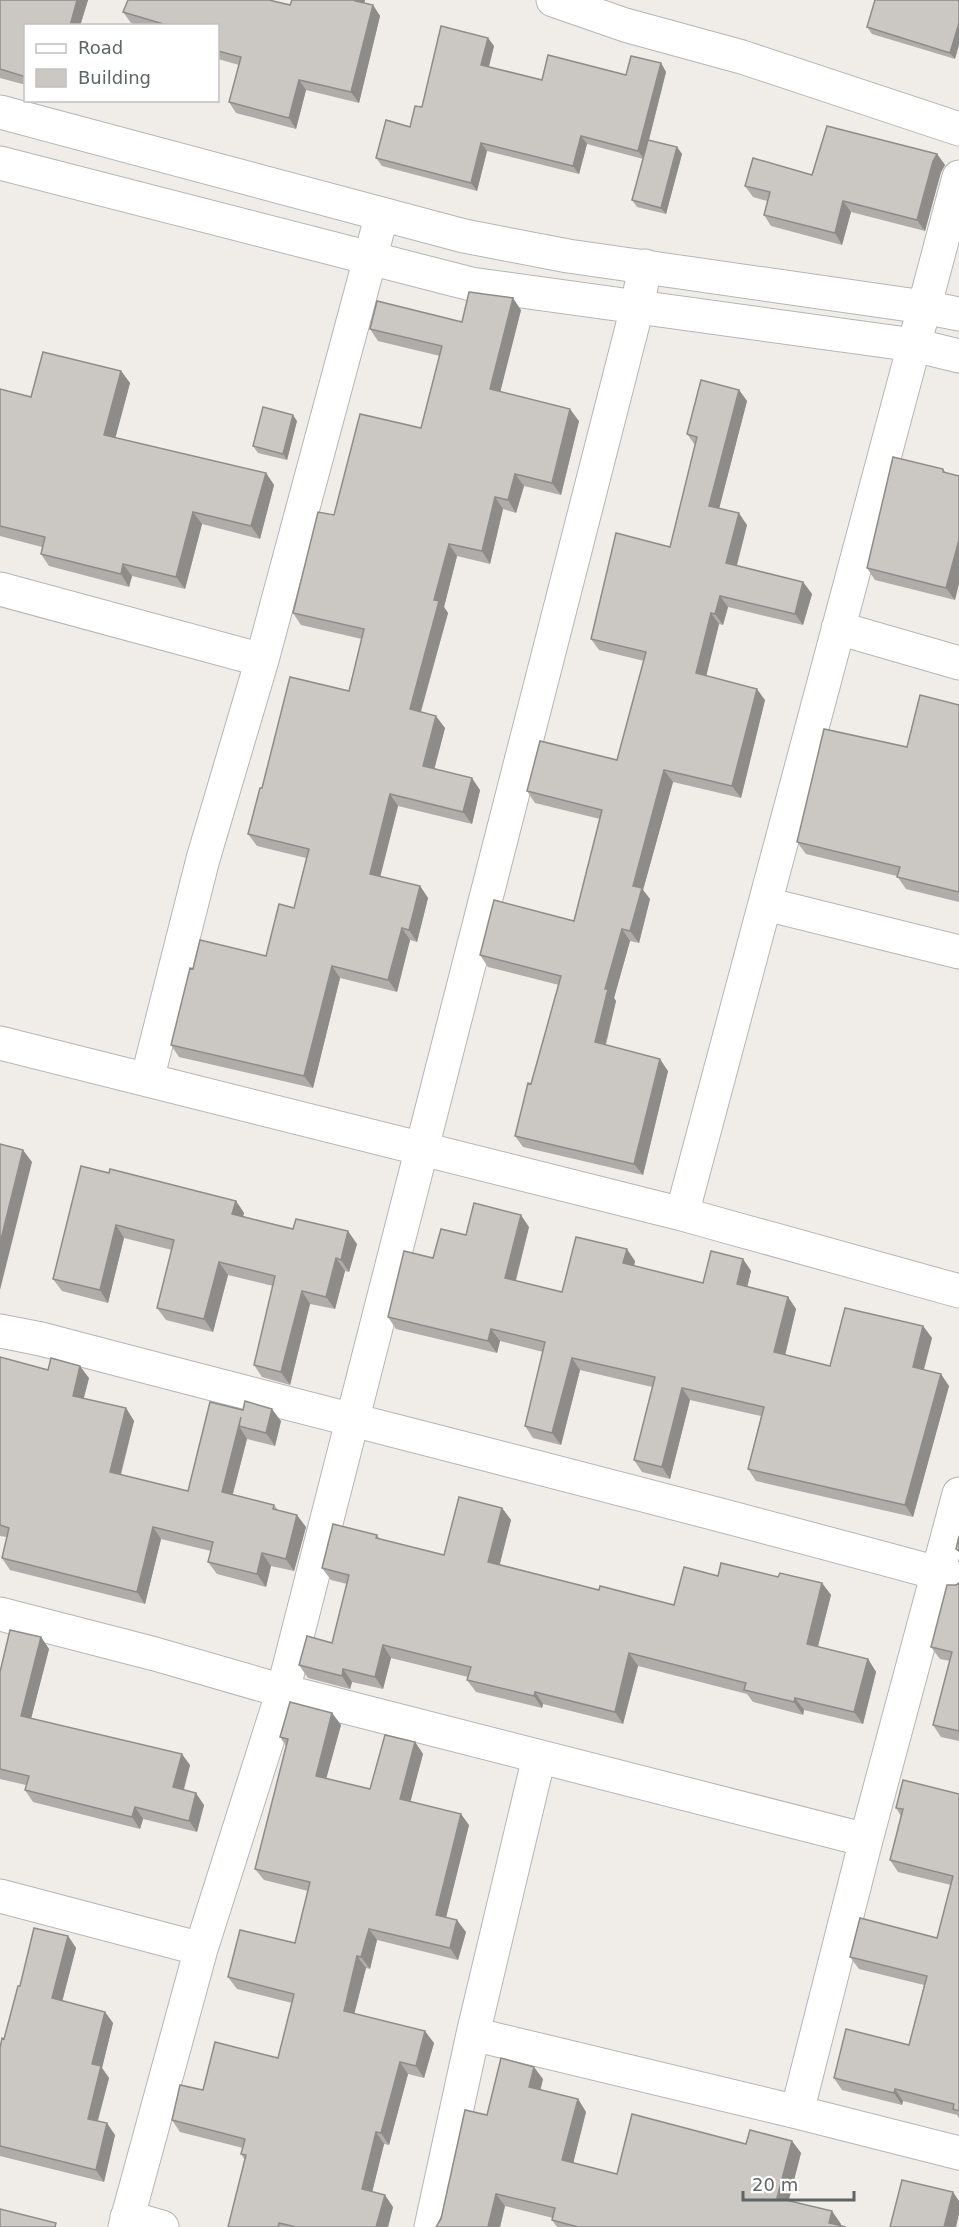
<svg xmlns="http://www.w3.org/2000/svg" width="959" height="2227" font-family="'DejaVu Sans',sans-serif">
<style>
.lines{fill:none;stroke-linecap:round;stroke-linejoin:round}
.minor-casing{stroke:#b3b6b8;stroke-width:35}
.tertiary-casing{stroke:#b3b6b8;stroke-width:35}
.minor{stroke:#fff;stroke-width:33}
.tertiary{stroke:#fff;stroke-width:33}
.wall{fill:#afaca9}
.shaded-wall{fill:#8e8c89}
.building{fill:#cbc8c4;stroke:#8e8c89;stroke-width:1.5}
</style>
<rect width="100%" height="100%" fill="#f0ede8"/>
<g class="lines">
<defs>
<path id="minor" d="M553,0L625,25L742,57L959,129
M0,589L262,660
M838,628L959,663
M766,904L959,952
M0,1043L682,1214L959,1291
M147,1080L203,859L262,660L382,214
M682,1214L959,177
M0,1331L41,1339C347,1420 654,1495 959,1579
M0,1614L155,1654L283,1691L866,1840
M0,1896L201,1949
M473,2034L797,2112L959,2153
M797,2112L866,1840L959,1494
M127,2217L162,2227
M125,2227L201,1949L283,1691L637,308L645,266
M431,2227L473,2034L539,1757"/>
<path id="tertiary" d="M0,112L464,236L568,256L924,307L959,314
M0,163L471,284L914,345L959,356"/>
</defs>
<use href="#minor" class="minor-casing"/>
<use href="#tertiary" class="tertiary-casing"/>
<use href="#minor" class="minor"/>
<use href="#tertiary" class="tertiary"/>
</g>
<path class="wall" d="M0,0H88L80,26H26V85L0,78Z
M292,0H365L364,3L373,5L380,16L359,103L306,90L296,129L236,113L229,102L239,65L218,59V26H141L131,23L123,12L290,5Z
M959,0L955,59L872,34L867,27Z
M488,38L494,46L489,67L542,80L626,75L661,63L666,72L649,140L677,147L682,154L666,214L637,207L632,200L643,159L587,144L579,174L487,151L477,191L382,166L376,158L410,127L422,107Z
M937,154L945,165L941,172L925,231L851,212L842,245L771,226L764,215L767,201L753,197L745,186Z
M521,310L500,391L579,421L561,495L524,486L516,513L503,509L490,564L457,556L444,607L448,613L421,712L445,728L434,769L480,790L472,824L398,806L380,876L420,886L428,898L417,942L410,940L397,992L340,978L313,1088L179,1057L171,1045L193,969L266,956L294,908L306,858L257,846L248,834L262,788L349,691L362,639L301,625L293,613L334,515L421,428L440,356L378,341L370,329L462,322Z
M121,371L130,383L115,438L266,473L274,485L260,539L202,524L185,589L132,576L129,587L49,566L41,554L42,547L0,536V389L31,397Z
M739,390L747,401L719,508L747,525L737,566L803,582L812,594L803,625L728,607L723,625L719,624L706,676L765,700L741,798L673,782L643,890L650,899L639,943L630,941L614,998L616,1001L606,1045L668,1071L643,1175L523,1147L515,1136L531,1084L559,985L488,967L480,955L574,921L600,819L535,803L527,791L617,760L644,661L599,650L591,639L670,547L695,445L687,434Z
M297,421L287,460L258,453L253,446Z
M943,469L946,473L955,600L875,580L867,568Z
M959,705V902L906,889L897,876L806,854L797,842L907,747Z
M109,1173L236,1201L244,1213L243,1216L293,1229L357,1244L349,1272L345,1271L335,1309L310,1304L290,1385L262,1377L254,1365L273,1286L228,1275L213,1332L166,1320L157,1308L172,1250L124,1238L108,1303L62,1291L53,1279Z
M529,1227L516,1281L562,1292L635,1261L634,1266L703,1283L743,1259L751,1271L747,1287L788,1297L796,1309L785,1355L830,1366L923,1326L932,1338L924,1370L949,1386L913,1517L756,1481L748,1469L761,1416L690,1400L670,1479L642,1472L634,1460L652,1387L580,1370L561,1445L533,1438L525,1426L543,1352L500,1341L497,1353L396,1329L388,1317L433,1258L466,1235Z
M0,1357L48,1370L89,1378L84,1398L126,1408L134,1421L121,1475L188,1491L210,1402L281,1421L275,1446L247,1439L233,1494L274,1505L278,1510L306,1527L294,1571L271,1566L266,1587L217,1574L208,1562L211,1551L161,1539L145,1604L10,1570L2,1558L7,1537L0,1536Z
M502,1508L511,1520L500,1564L599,1590L674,1605L718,1576L778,1577L822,1583L831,1595L818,1647L868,1659L876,1672L863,1724L804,1710L803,1715L753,1702L747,1694L638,1666L623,1724L543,1704L542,1708L476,1692L467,1680L468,1677L391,1658L383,1689L352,1682L350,1689L308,1678L299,1665L332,1643L347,1584L331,1580L322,1568L377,1535L380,1539L444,1555Z
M959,1583V1741L941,1737L933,1725L950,1661L940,1659L931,1647L956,1585Z
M41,1637L49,1649L31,1718L190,1765L184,1790L204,1805L197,1832L143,1819L140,1829L33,1802L25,1790L26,1785L0,1779V1672Z
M332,1713L341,1725L326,1778L370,1789L415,1742L423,1754L410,1801L469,1825L446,1917L466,1932L458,1960L377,1940L370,1969L366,1968L354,2013L434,2043L424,2078L408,2074L389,2145L384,2144L372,2192L393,2207L388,2227H228L245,2160L241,2154L243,2148L180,2132L172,2120L203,2090L278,2058L292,2003L237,1989L228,1977L295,1943L308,1891L264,1880L255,1869L286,1746L280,1737Z
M959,1794V2118L957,2115L903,2101L902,2105L842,2090L834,2078L909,2045L924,1985L859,1969L850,1957L937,1938L951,1885L898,1872L890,1860L901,1816L896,1808Z
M68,1936L76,1948L62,2001L105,2012L113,2023L102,2068L109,2078L98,2121L115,2135L104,2182L0,2156V2048L4,2039L20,1986Z
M543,2079L540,2090L578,2099L586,2112L573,2163L617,2174L746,2144L792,2141L801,2153L789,2200L841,2224L840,2226L846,2227H557L552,2220L553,2218L505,2206L500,2227H436L487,2115Z"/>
<path class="shaded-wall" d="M77,0H88L80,26H70Z
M355,0H365L362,12L355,1Z
M373,5L380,16L359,103L351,92Z
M959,23V45L955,59L950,53Z
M488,38L494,46L487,73L481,65Z
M661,63L666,72L644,159L638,151Z
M299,80L306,90L296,129L289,118Z
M581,136L587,144L579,174L573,166Z
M481,143L487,151L477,191L471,183Z
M677,147L682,154L666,214L661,208Z
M937,154L945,165L941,172L925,231L917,220L933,161Z
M843,201L851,212L842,245L835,233Z
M513,298L521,310L498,401L490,389Z
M121,371L130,383L113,447L104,435Z
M739,390L747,401L717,517L709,506Z
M570,409L579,421L561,495L552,483Z
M293,415L297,421L287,460L283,454Z
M266,473L274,485L260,539L251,526Z
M515,474L524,486L516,513L508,500Z
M495,497L503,509L490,564L482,551Z
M193,512L202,524L185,589L176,577Z
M739,513L747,525L734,575L726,563Z
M959,540V584L955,600L946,588Z
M449,544L457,556L444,607L448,613L418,721L410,709L434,600Z
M123,564L132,576L129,587L121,574Z
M803,582L812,594L803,625L795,614Z
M720,596L728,607L723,625L715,614Z
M711,613L719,624L704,685L696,673Z
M757,689L765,700L741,798L732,786Z
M436,716L445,728L432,778L423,766Z
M664,770L673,782L643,890L650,899L639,943L630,931L633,886Z
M472,778L480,790L472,824L463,812Z
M390,794L398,806L378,886L370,874Z
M420,886L428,898L417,942L409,930Z
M402,928L410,940L397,992L388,980Z
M622,929L630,941L614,998L616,1001L603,1054L595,1042L605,989Z
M332,966L340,978L313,1088L304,1076Z
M660,1059L668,1071L643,1175L634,1164Z
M23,1150L32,1162L0,1290V1243Z
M236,1201L244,1213L241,1226L232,1214Z
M521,1215L529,1227L513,1290L505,1278Z
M116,1225L124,1238L108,1303L100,1290Z
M348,1231L357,1244L349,1272L341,1260Z
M627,1249L635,1261L632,1275L623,1263Z
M336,1258L345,1271L335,1309L326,1297Z
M743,1259L751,1271L745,1296L737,1284Z
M219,1262L228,1275L213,1332L204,1319Z
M302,1291L310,1304L290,1385L281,1372Z
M788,1297L796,1309L783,1364L774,1352Z
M923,1326L932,1338L921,1379L913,1367Z
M491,1329L500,1341L497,1353L488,1341Z
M572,1358L580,1370L561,1445L552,1433Z
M80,1366L89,1378L81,1408L73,1396Z
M941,1374L949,1386L913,1517L905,1505Z
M682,1388L690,1400L670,1479L662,1467Z
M126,1408L134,1421L118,1484L110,1472Z
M272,1409L281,1421L275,1446L266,1433Z
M239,1426L247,1439L230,1504L222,1492Z
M502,1508L511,1520L497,1574L488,1562Z
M297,1515L306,1527L294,1571L286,1559Z
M153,1527L161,1539L145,1604L137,1592Z
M262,1553L271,1566L266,1587L257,1574Z
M822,1583L831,1595L815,1657L807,1644Z
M41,1637L49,1649L29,1727L21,1716Z
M383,1645L391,1658L383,1689L375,1677Z
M629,1653L638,1666L623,1724L615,1712Z
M868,1659L876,1672L863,1724L854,1712Z
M343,1669L352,1682L350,1689L342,1676Z
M535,1692L543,1704L542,1708L534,1696Z
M795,1698L804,1710L803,1715L794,1702Z
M332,1713L341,1725L324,1787L316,1776Z
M415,1742L423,1754L408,1811L400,1799Z
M182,1754L190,1765L181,1799L173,1787Z
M196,1793L204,1805L197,1832L189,1821Z
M135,1807L143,1819L140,1829L132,1817Z
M461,1814L469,1825L444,1926L436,1915Z
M457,1920L466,1932L458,1960L450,1948Z
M369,1929L377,1940L370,1969L361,1957Z
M68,1936L76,1948L60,2010L52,1998Z
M357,1956L366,1968L352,2023L344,2011Z
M105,2012L113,2023L102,2068L109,2078L95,2130L88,2119L92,2064Z
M425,2031L434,2043L424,2078L416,2066Z
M400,2062L408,2074L389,2145L381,2133Z
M534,2067L543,2079L538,2100L529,2087Z
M895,2089L903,2101L902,2105L894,2093Z
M578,2099L586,2112L571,2172L562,2160Z
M107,2123L115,2135L104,2182L96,2170Z
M376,2132L384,2144L370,2201L362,2189Z
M792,2141L801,2153L786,2210L777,2198Z
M953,2192L959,2201V2214L956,2227H944Z
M496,2194L505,2206L500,2227H488Z
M385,2195L393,2207L388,2227H376Z
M832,2211L841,2224L840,2227L829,2223Z"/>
<path class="building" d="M0,0H77L70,26H26V77L0,69Z
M128,0H269L290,5L292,0H355V1L373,5L351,92L299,80L289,118L229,102L241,57L218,51V26H170L123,12Z
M875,0H959V23L950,53L867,27Z
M441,26L488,38L481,65L542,80L548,55L626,75L631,56L661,63L638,151L581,136L573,166L481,143L471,183L376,158L386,120L410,127L415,106L422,107Z
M827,126L937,154L933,161L917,220L843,201L835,233L764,215L770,192L745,186L753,158L812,175Z
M648,140L677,147L661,208L632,200Z
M469,292L513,298L490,389L570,409L552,483L515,474L508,500L495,497L482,551L449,544L434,600L439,601L410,709L436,716L423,766L472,778L463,812L390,794L370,874L420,886L409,930L402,928L388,980L332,966L304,1076L171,1045L190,968L193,969L200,940L266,956L279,904L294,908L309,849L248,834L260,788H262L290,677L349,691L364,629L293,613L318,512L334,515L360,414L421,428L442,346L370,329L377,301L462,322Z
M43,352L121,371L104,435L266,473L251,526L193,512L176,577L123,564L121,574L41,554L45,537L0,526V389L31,397Z
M701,380L739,390L709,506L739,513L726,563L803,582L795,614L720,596L715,614L711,613L696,673L757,689L732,786L664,770L633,886L642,888L630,931L622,929L605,989H608L595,1042L660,1059L634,1164L515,1136L528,1083L531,1084L561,976L480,955L494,900L574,921L602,810L527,791L540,741L617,760L646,652L591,639L616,533L670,547L697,437L687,434Z
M263,407L293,415L283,454L253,446Z
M893,457L943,469V472L959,476V540L946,588L867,568Z
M920,695L959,705V892L897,877L900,867L797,842L824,729L907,747Z
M0,1144L23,1150L0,1243Z
M81,1166L109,1173L110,1169L236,1201L232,1214L293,1229L296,1219L348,1231L341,1260L336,1258L326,1297L302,1291L281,1372L254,1365L275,1276L219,1262L204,1319L157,1308L174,1240L116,1225L100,1290L53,1279Z
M474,1203L521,1215L505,1278L562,1292L576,1237L627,1249L623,1263L703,1283L711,1251L743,1259L737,1284L788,1297L774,1352L830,1366L845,1308L923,1326L913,1367L941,1374L905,1505L748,1469L764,1407L682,1388L662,1467L634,1460L655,1377L572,1358L552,1433L525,1426L545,1342L491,1329L488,1341L388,1317L404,1251L433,1258L441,1229L466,1235Z
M0,1357L48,1370L51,1358L80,1366L73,1396L126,1408L110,1472L188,1491L210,1402L243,1410L245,1401L272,1409L266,1433L239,1426L241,1417L222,1492L274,1505L273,1509L297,1515L286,1559L262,1553L257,1574L208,1562L213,1542L153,1527L137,1592L2,1558L9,1528L0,1525Z
M459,1497L502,1508L488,1562L599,1590L600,1586L674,1605L684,1567L718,1576L721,1563L778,1577L780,1573L822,1583L807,1644L868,1659L854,1712L795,1698L794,1702L744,1690L746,1683L629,1653L615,1712L535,1692L534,1696L467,1680L471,1667L383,1645L375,1677L343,1669L342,1676L299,1665L307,1636L332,1643L349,1575L322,1568L333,1524L377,1535L376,1538L444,1555Z
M959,1536V1551L956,1549Z
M959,1583V1731L933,1725L952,1652L931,1647L947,1585H956Z
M10,1630L41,1637L21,1716L182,1754L173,1787L196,1793L189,1821L135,1807L132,1817L25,1790L29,1776L0,1769V1672Z
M290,1702L332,1713L316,1776L370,1789L385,1735L415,1742L400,1799L461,1814L436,1915L457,1920L450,1948L369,1929L361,1957L357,1956L344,2011L425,2031L416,2066L400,2062L381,2133L376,2132L362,2189L385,2195L376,2227H296L279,2223L278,2227H228L246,2155L241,2154L245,2139L172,2120L180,2085L203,2090L215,2042L278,2058L294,1994L228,1977L240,1930L295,1943L310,1882L255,1869L288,1739L280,1737Z
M903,1780L959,1794V2111L953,2109L954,2104L895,2089L894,2093L834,2078L846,2029L909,2045L927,1976L850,1957L860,1918L937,1938L953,1876L890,1860L903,1809L896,1808Z
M34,1928L68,1936L52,1998L105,2012L92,2064L101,2066L88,2119L107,2123L96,2170L0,2146V2048L2,2038L4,2039L18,1986H20Z
M501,2058L534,2067L529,2087L578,2099L562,2160L617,2174L632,2114L746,2144L750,2130L792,2141L777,2198L832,2211L829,2223L846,2227H578L552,2220L555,2208L496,2194L488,2227H436L441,2219L465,2110L487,2115Z
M902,2180L953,2192L944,2227H890Z
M0,2209L56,2223L55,2227H0Z"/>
<rect x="24" y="24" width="195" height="78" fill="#ffffff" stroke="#bfc1c2" stroke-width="1.5"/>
<rect x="36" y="44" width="30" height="9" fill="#ffffff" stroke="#bfc1c2" stroke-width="1.5"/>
<text x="78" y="54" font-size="18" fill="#5f6466">Road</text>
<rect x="36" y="69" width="30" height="18" fill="#cbc8c4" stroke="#bfc1c2" stroke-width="1.5"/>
<text x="78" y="84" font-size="18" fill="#5f6466">Building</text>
<path d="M743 2191v9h111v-9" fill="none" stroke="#5f6466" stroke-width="3"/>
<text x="752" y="2191" font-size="18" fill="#5f6466" stroke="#ffffff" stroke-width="4.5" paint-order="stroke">20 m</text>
</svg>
